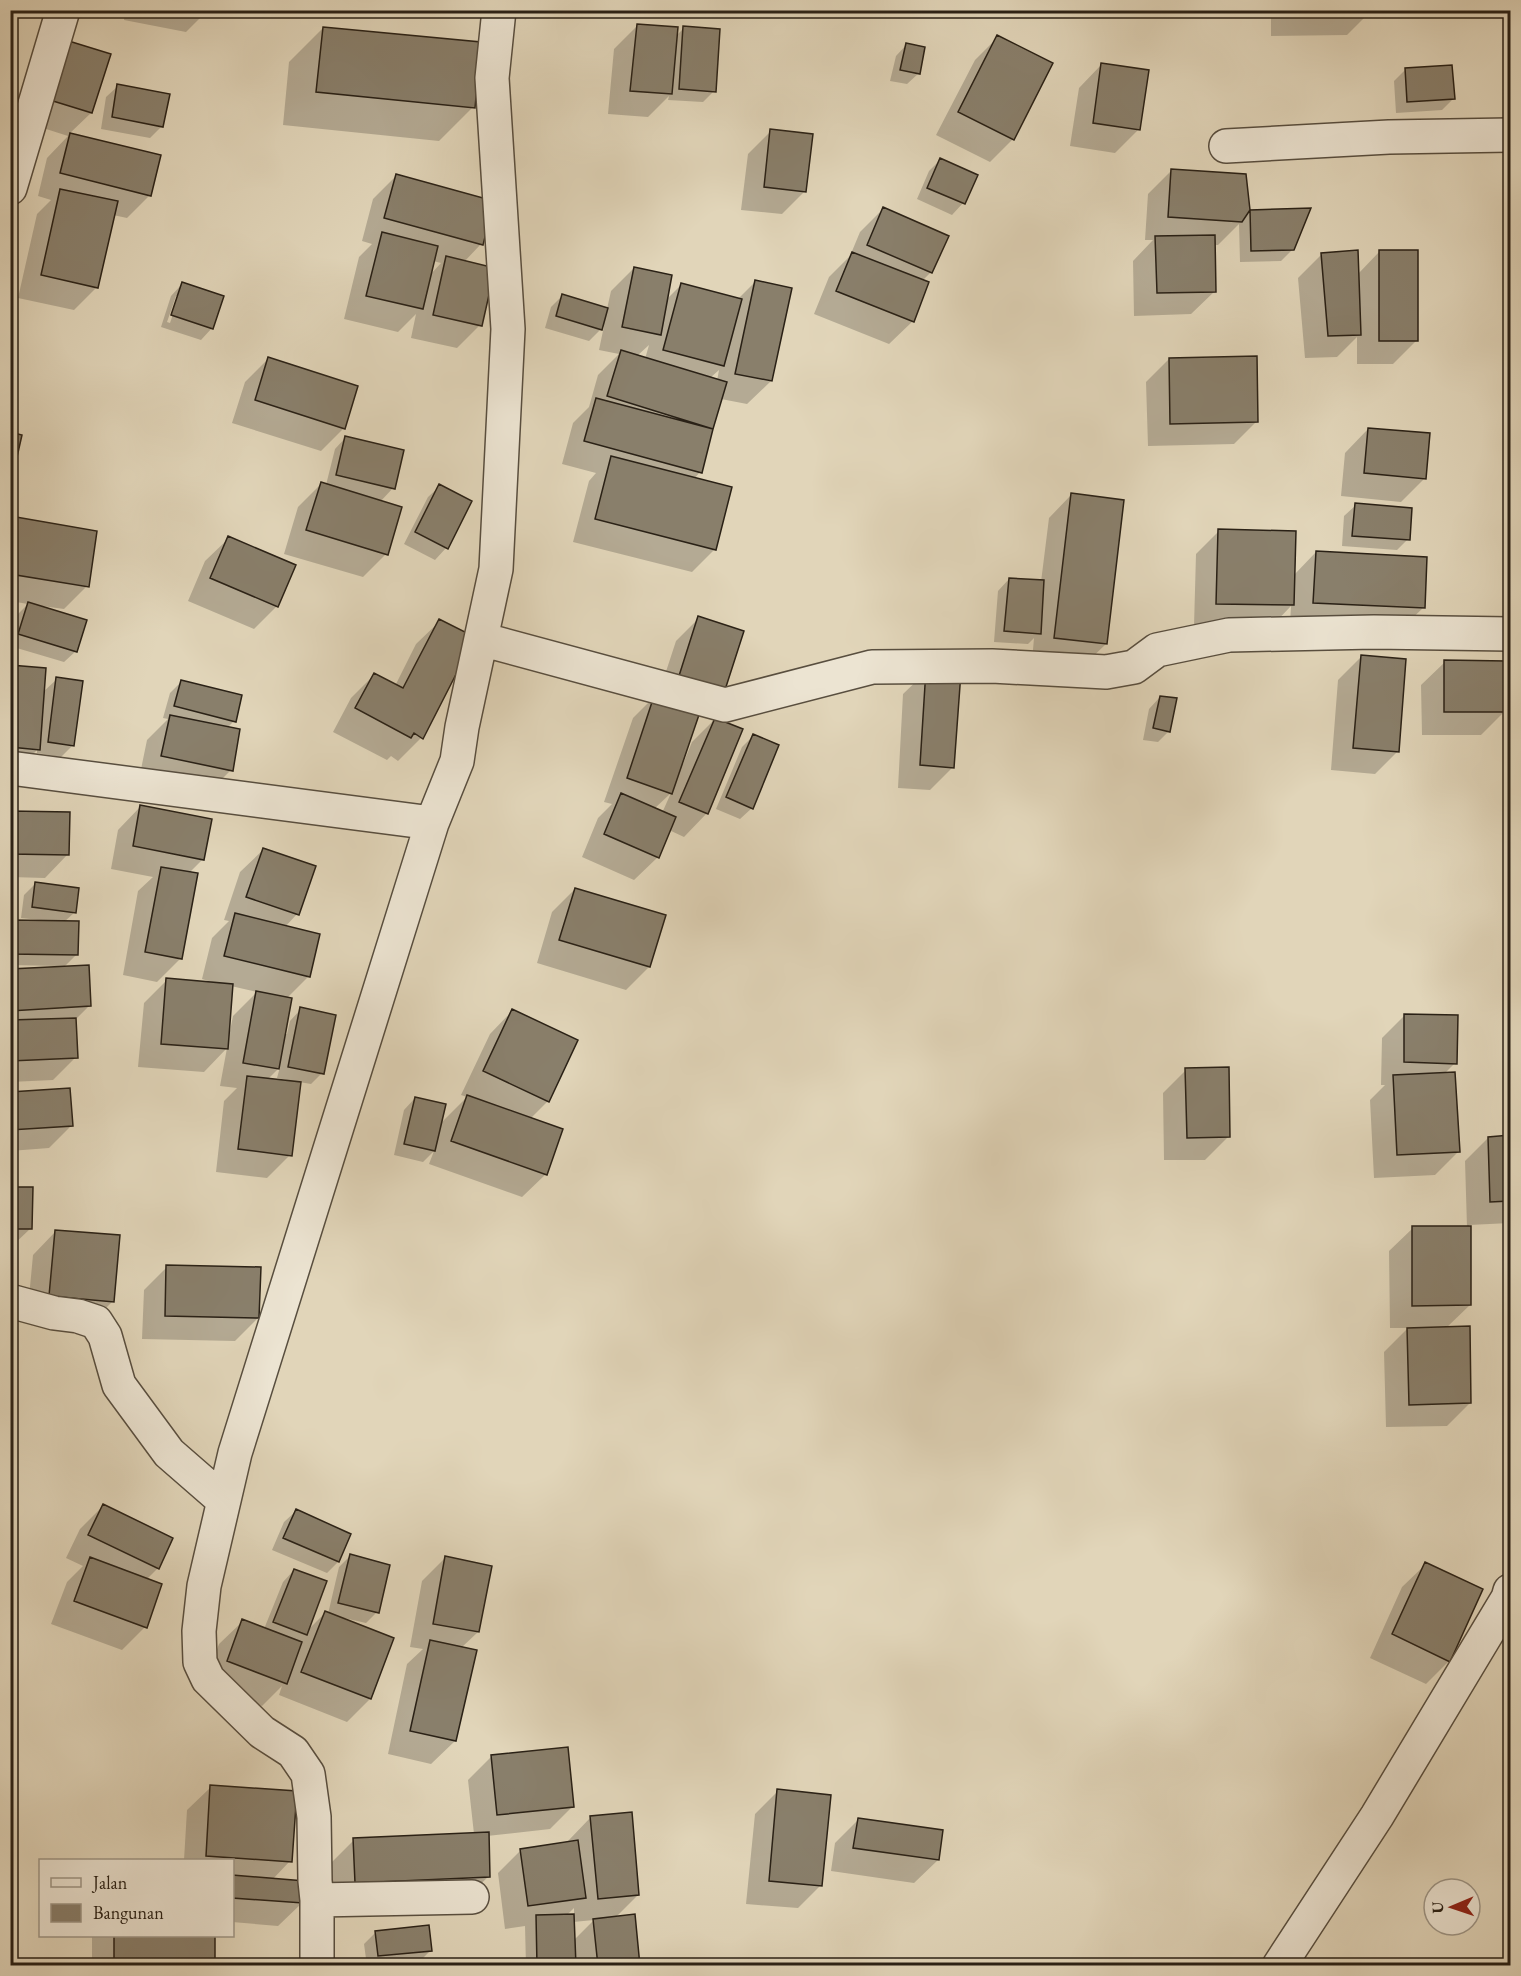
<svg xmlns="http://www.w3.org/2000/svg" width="1521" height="1976" font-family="'EB Garamond',serif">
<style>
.shadow{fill:#0003;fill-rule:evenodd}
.building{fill:#897f6b;stroke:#2a2116;stroke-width:1.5}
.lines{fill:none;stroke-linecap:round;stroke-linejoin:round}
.street-casing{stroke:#584e3f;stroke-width:36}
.street{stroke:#ece4d2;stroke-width:33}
</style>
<rect width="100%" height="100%" fill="#e1d5b9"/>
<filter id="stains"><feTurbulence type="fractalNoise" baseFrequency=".00333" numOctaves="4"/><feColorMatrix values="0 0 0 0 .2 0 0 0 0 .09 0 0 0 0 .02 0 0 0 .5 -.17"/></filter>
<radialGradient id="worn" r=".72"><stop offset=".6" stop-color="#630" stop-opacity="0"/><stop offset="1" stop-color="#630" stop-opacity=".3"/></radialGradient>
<path class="shadow" d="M126,10H208L186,32L124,20Z
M534,10H655L649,16L534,15Z
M1271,10H1370V12L1347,35L1271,36Z
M637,26L676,36L684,28L714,91L703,102L668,100L669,96L648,117L608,114L614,49Z
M323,28L473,107L439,141L283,125L289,62Z
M998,37L1013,139L990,162L936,135L975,60Z
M907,44L919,73L907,84L890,81L896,56Z
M109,55L91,113L69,134L159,156L150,195L127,218L113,215L97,287L74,310L18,298L37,214L51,200L38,196L47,158L68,136L18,120Z
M1102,64L1139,129L1115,153L1070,146L1079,88Z
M1405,70L1453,99L1442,110L1396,113L1394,81Z
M118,86L162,126L150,138L101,129L106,97Z
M771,131L805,191L782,214L741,210L748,154Z
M940,160L963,203L952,215L917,199L929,171Z
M1171,171L1248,211L1308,209L1293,249L1281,261L1240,262L1239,224L1218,245H1214L1215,291L1191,314L1134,316L1133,261L1153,240H1145L1148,194Z
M396,176L481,244L464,262L480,325L457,348L411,338L416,314L398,332L344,319L359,257L372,244L362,241L373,199ZM433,261L441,263L430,275Z
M883,209L931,272L922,281L913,321L889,344L814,314L829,277L850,256L860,232Z
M1380,251L1417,340L1393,364H1357V337L1337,357L1305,358L1298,278L1321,255L1358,274Z
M634,268L666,300L682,284L738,299L755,282L771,381L747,404L721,399L700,472L694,479L715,549L692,572L573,542L589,481L596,473L562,464L573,423L589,407L598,375L619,354L599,350L604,326L589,341L545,328L551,307L562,296L607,309L611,291ZM649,345L645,359L637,356ZM719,370L717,381L710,378Z
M182,284L212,328L201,340L161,327L171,296ZM176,296H179L170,323L167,322Z
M268,359L344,428L321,451L232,423L245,382Z
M1169,359L1257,421L1234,444L1148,446L1146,382Z
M1368,429L1425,478L1401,502L1341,496L1345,453Z
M346,437L393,488L380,502L386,554L363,577L284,554L298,507L321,484L326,485L335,449Z
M440,486L470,502L446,548L435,560L404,544L428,497Z
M1072,494L1106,644L1082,667L1032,661L1034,638L1028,644L994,642L998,591L1009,579L1041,582L1049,518Z
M1356,505L1408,539L1397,550L1342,546L1344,516Z
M17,519L87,586L64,609L42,606L76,651L64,662L10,646V636L17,615L28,604L10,601V525Z
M1219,531L1294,575L1316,552L1424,607L1400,630L1290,625L1291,606L1270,628L1194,626L1196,554Z
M229,538L277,606L254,629L188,601L205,561Z
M699,618L723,692L700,716L697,715L681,763L683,764L692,742L715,719L707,813L684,837L669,830L658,857L634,880L582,857L598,818L612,804L604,802L633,718L656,695L658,696L676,641ZM671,793L662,813L654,809Z
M440,621L421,738L398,761L391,756L387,760L333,732L351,698L374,675L395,686L416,644Z
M1362,656L1398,751L1375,774L1331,770L1338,680Z
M1445,662L1504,712L1481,735H1422L1421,685Z
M10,666L42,693L57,679L73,745L61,757L37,753V750L15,772H10Z
M927,671L953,767L930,790L898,788L903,694Z
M181,682L234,721L227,728L231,770L208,793L139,779L147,740L168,719L163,718L170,693Z
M1160,697L1169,731L1158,742L1143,740L1149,709Z
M753,736L752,808L740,819L716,809L742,747Z
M141,806L203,859L189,873L181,958L157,982L123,975L138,891L153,877L111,869L118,830Z
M10,813L68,854L45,878L10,877Z
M264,849L297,914L285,927L309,976L287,998L284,1034H287L290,1021L301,1009L322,1073L311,1084L299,1082L290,1155L267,1178L216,1172L224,1101L237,1088L220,1086L227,1048L204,1072L138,1067L144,1003L167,980L212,983V982L202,979L212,938L229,921L224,920L240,872ZM231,986L257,992L233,1016L230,1031L228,1030ZM280,1067L277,1078L287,1080V1082L267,1080Z
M36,883L75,912L64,922L77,954L63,968L89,1006L74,1021L76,1057L53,1080L10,1082V970L57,968V966L10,965V922H40V920L21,918L24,895Z
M575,889L649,967L626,990L537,963L552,912Z
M513,1010L548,1101L530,1119L546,1174L522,1197L429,1164L434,1151L423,1162L394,1155L404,1110L415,1098L440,1124L467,1097L461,1095L490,1034Z
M1405,1015L1455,1063L1444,1074L1458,1152L1435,1175L1374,1178L1370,1100L1385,1085H1381L1382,1038Z
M1186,1070L1229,1136L1205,1160H1164L1163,1093Z
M10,1093L72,1125L49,1148L10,1151Z
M1510,1137V1223L1469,1225L1470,1305L1446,1328L1470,1403L1447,1426L1386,1427L1384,1352L1408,1328H1390L1389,1251L1413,1228L1467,1227L1465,1161L1488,1138Z
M10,1188L31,1228L10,1248Z
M56,1231L113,1301L90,1324L27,1319L33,1255Z
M167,1267L258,1318L235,1341L142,1339L144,1290Z
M103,1506L158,1568L146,1580L145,1627L122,1650L51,1624L67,1582L83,1566L66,1558L80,1529Z
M296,1511L349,1535L338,1562L327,1573L272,1550L284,1522Z
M350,1556L377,1612L366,1623L344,1618L343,1620L392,1639L370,1699L347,1722L279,1695L282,1686L262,1706L204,1685L219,1644L243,1621L264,1629L283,1582L294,1570L307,1631L325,1613L328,1614L339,1567Z
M445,1558L478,1632L461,1648L455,1741L431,1764L388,1754L407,1664L423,1649L410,1647L422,1581Z
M1426,1564L1449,1661L1426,1684L1370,1658L1402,1587Z
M491,1757L573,1806L550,1829L487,1836L489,1876L465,1899L332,1905L331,1863L354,1840L474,1834L468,1780Z
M211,1787L290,1861L272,1880L302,1903L278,1926L232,1922V1860H184L187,1810Z
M778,1791L821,1885L798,1908L746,1904L755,1814Z
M591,1817L638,1895L615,1918L638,1966H526L525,1926L505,1929L498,1873L521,1850L568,1843V1841ZM574,1908V1915L566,1916ZM594,1920L574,1940L573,1922Z
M858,1820L938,1860L914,1883L831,1871L835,1843Z
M376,1932L430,1951L419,1962L367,1966L364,1944Z
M92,1936H213L214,1966H92Z"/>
<path class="building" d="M1294,10H1372V12L1294,14Z
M10,20L17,21L10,49Z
M637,24L678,27L672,94L630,91Z
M683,26L720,29L716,92L679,89Z
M323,27L481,42L475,108L316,92Z
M997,35L1053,63L1014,140L958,112Z
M59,38L111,54L92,113L40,97Z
M906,43L925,47L920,74L900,70Z
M1101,63L1149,70L1140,130L1093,123Z
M1452,65L1455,99L1407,102L1405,68Z
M117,84L170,94L163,127L112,117Z
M770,129L813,134L806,192L764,187Z
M70,133L161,155L151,196L60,173Z
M940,158L978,175L965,204L927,188Z
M1171,169L1246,174L1250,210L1242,222L1168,217Z
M396,174L494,201L483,245L384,218Z
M60,189L118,201L98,288L41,275Z
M883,207L949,236L932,273L867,245Z
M1311,208L1294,250L1251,251L1250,210Z
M382,232L438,246L423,309L366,296Z
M1215,235L1216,292L1157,293L1155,236Z
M1358,250L1361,335L1328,336L1321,253Z
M1379,250H1418V341H1379Z
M852,252L929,282L914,322L836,291Z
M446,256L495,268L482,326L433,315Z
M634,267L672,275L661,335L622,327Z
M755,280L792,288L772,381L735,374Z
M182,282L224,296L213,329L171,315Z
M681,283L742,299L724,366L663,350Z
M562,294L608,308L602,330L556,316Z
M621,350L727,382L713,429L607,396Z
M1257,356L1258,422L1170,424L1169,358Z
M268,357L358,386L345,429L255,400Z
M596,398L713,429L702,473L584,441Z
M1368,428L1430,433L1426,479L1364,473Z
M10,432L22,435L12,479H10Z
M345,436L404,450L395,489L336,475Z
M611,456L732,487L716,550L595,519Z
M321,482L402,507L388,555L306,530Z
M439,484L472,501L448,549L415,532Z
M1071,493L1124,500L1107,644L1054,638Z
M1355,503L1412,508L1410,540L1352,536Z
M16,517L97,531L89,587L10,574V556Z
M1218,529L1296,531L1294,605L1216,604Z
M228,536L296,565L278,607L210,578Z
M1316,551L1427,557L1425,608L1313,603Z
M1009,578L1044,580L1041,634L1004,631Z
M28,602L87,620L77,652L18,634Z
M698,616L744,631L724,693L678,679Z
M439,619L475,637L423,739L414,733L411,738L355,708L374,673L403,688Z
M1361,655L1406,659L1399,752L1353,748Z
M1444,660L1506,661L1505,712H1444Z
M10,665L46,668L40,750L10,747Z
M926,669L961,672L954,768L920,765Z
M56,677L83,681L74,746L48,742Z
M181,680L242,695L236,722L174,706Z
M655,693L701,709L672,794L627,778Z
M1160,696L1177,698L1170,732L1153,728Z
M170,715L240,729L233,771L161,756Z
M715,718L743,729L708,814L679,802Z
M753,734L779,745L753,809L726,797Z
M621,793L676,817L659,858L604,834Z
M140,805L212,819L204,860L133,846Z
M10,811L70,812L69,855L10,854Z
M263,848L316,866L299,915L246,897Z
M161,867L198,873L182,959L145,952Z
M35,882L79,888L76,913L32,907Z
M575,888L666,915L650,967L559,940Z
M235,913L320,934L310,977L224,956Z
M10,920L79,921L78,955L10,954Z
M89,965L91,1006L10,1011V969Z
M166,978L233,984L228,1049L161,1044Z
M256,991L292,998L279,1069L243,1063Z
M300,1007L336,1015L324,1074L288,1067Z
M512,1009L578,1040L549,1102L483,1071Z
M1404,1014L1458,1015L1457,1064L1404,1062Z
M76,1018L78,1058L10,1061V1020Z
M1229,1067L1230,1137L1187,1138L1185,1068Z
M1455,1072L1460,1152L1397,1155L1393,1075Z
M247,1076L301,1082L292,1156L238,1149Z
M70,1088L73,1126L10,1130V1092Z
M467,1095L563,1129L547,1175L451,1141Z
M415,1097L446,1104L435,1151L404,1144Z
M1510,1135V1201L1490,1202L1488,1137Z
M10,1187H33L32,1229H10Z
M1412,1226H1471V1305L1412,1306Z
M55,1230L120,1235L114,1302L49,1296Z
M166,1265L261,1267L259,1318L165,1316Z
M1470,1326L1471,1403L1409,1405L1407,1328Z
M103,1504L173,1538L159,1569L88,1535Z
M296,1509L351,1534L339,1562L283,1538Z
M350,1554L390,1565L379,1613L338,1603Z
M445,1556L492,1566L479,1632L433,1624Z
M90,1557L162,1584L147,1628L74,1601Z
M1425,1562L1483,1589L1450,1662L1392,1634Z
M294,1569L327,1581L307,1635L273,1622Z
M325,1611L394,1638L371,1699L301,1672Z
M242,1619L302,1642L287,1684L227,1661Z
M430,1640L477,1650L456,1741L410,1731Z
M568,1747L574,1807L497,1815L491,1755Z
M210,1785L297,1791L292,1862L206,1856Z
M777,1789L831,1795L822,1886L769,1881Z
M632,1812L639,1895L598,1899L590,1816Z
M858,1818L943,1830L939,1860L853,1848Z
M489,1832L490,1877L355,1883L353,1838Z
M578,1840L586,1898L528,1906L520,1849Z
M232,1875L305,1881L303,1903L232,1898Z
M574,1914L576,1966H537L536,1915Z
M635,1914L640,1966H598L593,1919Z
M429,1925L432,1951L378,1956L375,1931Z
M114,1936H215V1966H114Z"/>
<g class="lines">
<defs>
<path id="street" d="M1226,146L1389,137L1510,135
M10,188L63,10
M481,639L725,705L872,667L992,666L1106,672L1134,667L1157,650L1229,635L1374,632L1510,634
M10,768L432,823
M10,1301L54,1313L78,1316L96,1322L105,1336L119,1385L169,1453L223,1500
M317,1900L472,1897
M317,1966V1900L315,1881L314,1817L308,1774L293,1752L262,1732L208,1679L200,1662L199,1631L204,1586L235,1453L432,823L457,761L462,727L496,569L508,329L492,78L499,10
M1279,1966L1377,1816L1508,1598L1510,1591"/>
</defs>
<use href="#street" class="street-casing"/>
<use href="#street" class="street"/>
</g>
<rect width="1521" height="1976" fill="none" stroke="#e1d5b9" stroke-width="36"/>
<rect x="12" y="12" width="1497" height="1952" fill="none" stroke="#2a2116" stroke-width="3"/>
<rect x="18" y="18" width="1485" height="1940" fill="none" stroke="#2a2116" stroke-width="1.5"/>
<rect x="39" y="1859" width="195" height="78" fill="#ece4d2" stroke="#9e9687" stroke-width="1.5"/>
<rect x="51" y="1878" width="30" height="9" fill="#ece4d2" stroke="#9e9687" stroke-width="1.5"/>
<text x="93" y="1889" font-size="18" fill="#2a2116">Jalan</text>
<rect x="51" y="1904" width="30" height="18" fill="#897f6b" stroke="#9e9687" stroke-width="1.5"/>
<text x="93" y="1919" font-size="18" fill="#2a2116">Bangunan</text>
<g transform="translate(1452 1907) rotate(268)"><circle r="28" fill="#ece4d2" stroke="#9e9687" stroke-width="1.5"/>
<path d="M0-4.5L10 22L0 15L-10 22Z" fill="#8f2418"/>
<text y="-9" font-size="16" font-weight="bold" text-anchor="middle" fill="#2a2116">U</text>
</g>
<rect width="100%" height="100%" filter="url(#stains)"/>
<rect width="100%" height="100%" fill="url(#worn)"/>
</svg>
